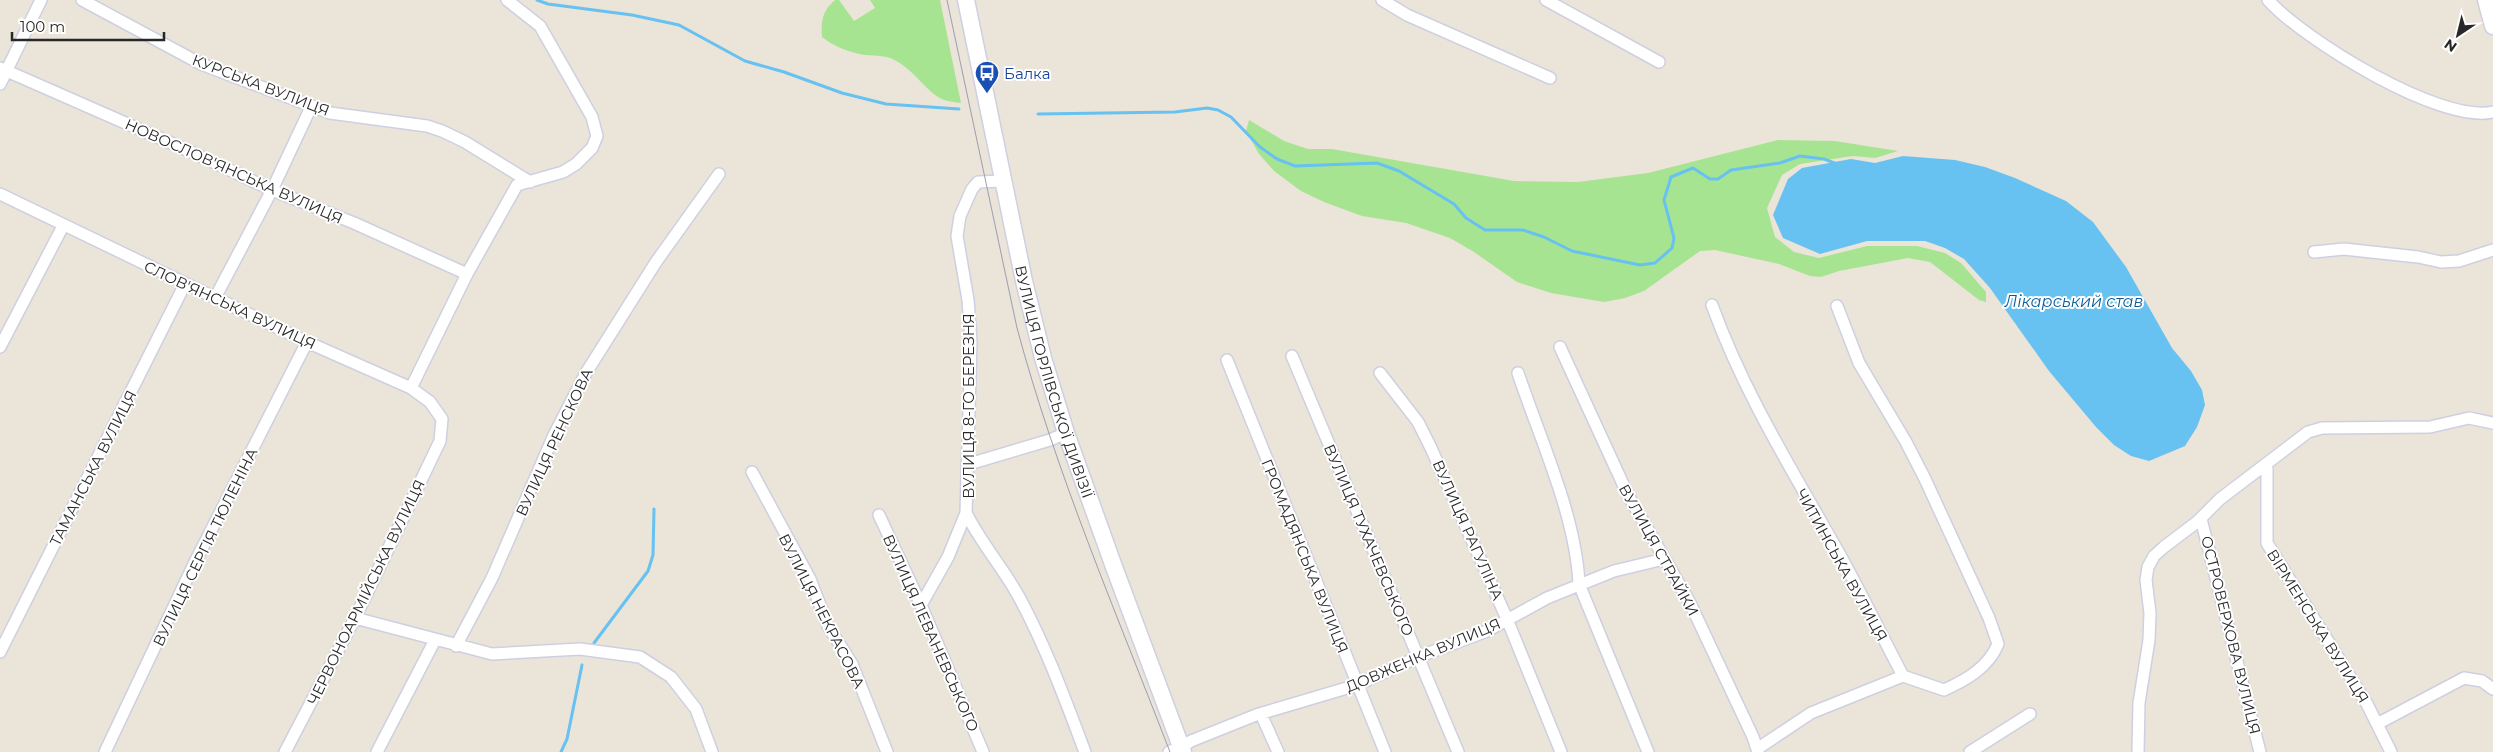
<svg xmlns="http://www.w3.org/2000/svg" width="2493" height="752" font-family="Montserrat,sans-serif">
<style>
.green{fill:#a7e492}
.water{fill:#67c1f1}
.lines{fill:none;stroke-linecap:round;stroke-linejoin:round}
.stream{stroke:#67c1f1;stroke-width:3}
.street-casing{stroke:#ced0e2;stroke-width:14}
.secondary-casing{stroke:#ced0e2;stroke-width:19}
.street{stroke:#fff;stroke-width:11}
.secondary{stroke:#fff;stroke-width:16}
.tram{stroke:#9b9db3;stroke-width:1}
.labels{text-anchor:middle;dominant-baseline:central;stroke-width:4;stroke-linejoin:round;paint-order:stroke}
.transit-label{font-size:15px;fill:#164399;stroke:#fff;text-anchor:start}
.street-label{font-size:15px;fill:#282828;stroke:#fff}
.water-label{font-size:16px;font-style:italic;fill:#095c9a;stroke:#fff}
</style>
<rect width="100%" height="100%" fill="#ebe4d8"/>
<path class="green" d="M835,0H839L854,21L875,8L870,0H940L961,103C955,102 948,102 942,99C928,93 914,71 898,62C888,55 876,56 865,55C850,53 833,46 822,37C821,21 822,11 835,0Z
M1249,120L1284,141L1308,149H1332L1514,181L1578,182L1648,173L1778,140L1835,141L1898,151L1875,158L1853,156L1800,164L1782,175L1767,208L1775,237L1794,252L1819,258L1867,246H1917L1945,253L1961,263L1986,292V302L1979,300L1930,262L1908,258L1839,271L1821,277L1810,276L1779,264L1715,250L1700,251L1644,291L1625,298L1604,302L1551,293L1517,282L1474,252L1450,238L1406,223L1362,216L1324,202L1301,191L1274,171L1259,154L1246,131Z"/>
<path class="water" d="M1903,156L1955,160L1985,167L2015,178L2066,201L2093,222L2126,267L2172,348L2191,371L2202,390L2205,405L2197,427L2185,446L2149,461L2131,456L2114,445L2096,427L2049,371L1990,288L1964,259L1945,248L1925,241H1867L1820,254L1783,238L1773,215L1788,179L1802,168L1851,159L1875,163Z"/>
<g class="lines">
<path class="stream" d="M537,0L548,4L632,15L679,25L745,61L784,72L842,93L886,104L959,109
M1038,114L1175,112L1207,108L1218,110L1231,117L1260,147L1277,159L1295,166L1377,163L1399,171L1454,204L1466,218L1485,230H1523L1544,237L1572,251L1640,265L1655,263L1672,248L1674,238L1664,200L1671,177L1693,168L1710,179H1718L1731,170L1780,163L1800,156L1824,159L1837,164
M594,643L648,571L653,555L654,509
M561,752L567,739L582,665"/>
<defs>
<path id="street" d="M82,0L201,64L330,113L427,126L442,131L465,142L530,182
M1382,0L1407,15L1550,78
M1546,0L1659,62
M2268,0C2303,39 2440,124 2493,112
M0,68L196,154L272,190L354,223L467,274
M0,84L41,0
M1004,181L978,182L972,189L960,216L957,236L968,300L971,341L966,513C981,543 1003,568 1019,597C1046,647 1065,699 1085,752
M0,194L307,342L411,388L430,402L442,419L440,441L355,618L285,752
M2314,252L2344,249L2418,257L2441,262L2459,261L2493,250
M215,298L272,190L311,107
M1712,305C1744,394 1794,473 1840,555C1862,595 1882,636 1903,676L1811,713L1757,749
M1837,306L1859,363L1906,442L1925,479L1989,618L1998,644C1988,668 1966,680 1944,690L1903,676
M0,347L63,226
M1560,347L1628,495L1690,603L1753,737L1758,752
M1292,356L1458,752
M1227,360L1385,752
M1380,373L1418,422L1431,448L1507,619L1561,752
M1518,373C1540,439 1576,516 1579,584L1648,752
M411,388L467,274L517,185L563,172L576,164L592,148L597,136L592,117L540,26L507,0
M969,464L1050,440L1066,433
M2267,465V543L2367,704L2391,752
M752,472L810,579L828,626L852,664L887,752
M879,515L921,605L983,752
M2201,519L2260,752
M921,605L948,557L966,513
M355,618L492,654L580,649L640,657L671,677L696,709L712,752
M456,646L492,578L554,435L586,373L656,262L719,174
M0,652L185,284
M1261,714L1278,752
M2377,724L2464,678L2482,681L2493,689
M105,752L194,564L307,342
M377,752L435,640
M1169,752L1182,747L1191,741L1256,715L1357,685L1418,657L1487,631L1547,598L1614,571L1664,559
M1970,752L2030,714
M2138,752L2139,703L2149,640L2150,613L2146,580L2148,567L2154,556L2164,547L2197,522L2220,499L2308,432L2322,428L2430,427L2469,418L2493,423"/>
<g id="secondary">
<path id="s1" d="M966,0L1024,281L1043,358L1066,433L1114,567L1183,752"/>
<path d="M2486,0L2493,26"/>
</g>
</defs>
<use href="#street" class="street-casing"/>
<use href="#secondary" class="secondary-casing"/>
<use href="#street" class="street"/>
<use href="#secondary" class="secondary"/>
<path class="tram" d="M947,0L1017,328C1056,473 1116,612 1170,752"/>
</g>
<defs>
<symbol id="bus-pin" viewBox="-11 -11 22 30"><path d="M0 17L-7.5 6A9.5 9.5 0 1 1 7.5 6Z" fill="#1a4fb4" stroke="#fff"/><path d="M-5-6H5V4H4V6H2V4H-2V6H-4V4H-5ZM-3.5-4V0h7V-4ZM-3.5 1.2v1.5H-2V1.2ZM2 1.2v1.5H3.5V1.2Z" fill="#fff"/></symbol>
</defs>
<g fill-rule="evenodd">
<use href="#bus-pin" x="973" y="59" width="28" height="38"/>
</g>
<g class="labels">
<g class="transit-label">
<text x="1004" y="73">Балка</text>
</g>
<g class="street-label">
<text transform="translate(261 85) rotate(21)">КУРСЬКА ВУЛИЦЯ</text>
<text transform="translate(234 171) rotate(24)">НОВОСЛОВ'ЯНСЬКА ВУЛИЦЯ</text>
<text transform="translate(230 305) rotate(25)">СЛОВ'ЯНСЬКА ВУЛИЦЯ</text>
<text stroke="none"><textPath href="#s1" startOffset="392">ВУЛИЦЯ ГОРЛІВСЬКОЇ ДИВІЗІЇ</textPath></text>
<text transform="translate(968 406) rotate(-90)">ВУЛИЦЯ 8-ГО БЕРЕЗНЯ</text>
<text transform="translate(554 442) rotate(-65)">ВУЛИЦЯ РЕНСКОВА</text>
<text transform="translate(93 468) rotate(-63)">ТАМАНСЬКА ВУЛИЦЯ</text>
<text transform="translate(1468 530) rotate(66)">ВУЛИЦЯ РАГУЛІНА</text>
<text transform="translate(1369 540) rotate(67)">ВУЛИЦЯ ТУХАЧЕВСЬКОГО</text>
<text transform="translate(205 547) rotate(-64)">ВУЛИЦЯ СЕРГІЯ ТЮЛЕНІНА</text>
<text transform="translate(1659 550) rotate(61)">ВУЛИЦЯ СТРАЙКИ</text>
<text transform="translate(1305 556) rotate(68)">ГРОМАДЯНСЬКА ВУЛИЦЯ</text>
<text transform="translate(1842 565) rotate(61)">ЧИТИНСЬКА ВУЛИЦЯ</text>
<text transform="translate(366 592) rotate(-64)">ЧЕРВОНОАРМІЙСЬКА ВУЛИЦЯ</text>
<text transform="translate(822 611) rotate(63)">ВУЛИЦЯ НЕКРАСОВА</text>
<text transform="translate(2318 626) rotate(58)">ВІРМЕНСЬКА ВУЛИЦЯ</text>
<text transform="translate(931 633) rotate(66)">ВУЛИЦЯ ЛЕВАНЕВСЬКОГО</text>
<text transform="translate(2231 635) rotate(76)">ОСТРОВЕРХОВА ВУЛИЦЯ</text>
<text transform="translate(1423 655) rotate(-23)">ДОВЖЕНКА ВУЛИЦЯ</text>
</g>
<g class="water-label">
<text x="2074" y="301">Лікарський став</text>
</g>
</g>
<g transform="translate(2458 35) rotate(215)" stroke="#ffffff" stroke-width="4" paint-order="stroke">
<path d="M0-4L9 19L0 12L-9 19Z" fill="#282828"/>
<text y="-8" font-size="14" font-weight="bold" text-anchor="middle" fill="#282828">N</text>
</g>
<path d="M12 32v8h152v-8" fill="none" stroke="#282828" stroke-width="2.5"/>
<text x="20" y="32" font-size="15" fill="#282828" stroke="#ffffff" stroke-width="4" paint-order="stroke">100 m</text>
</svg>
